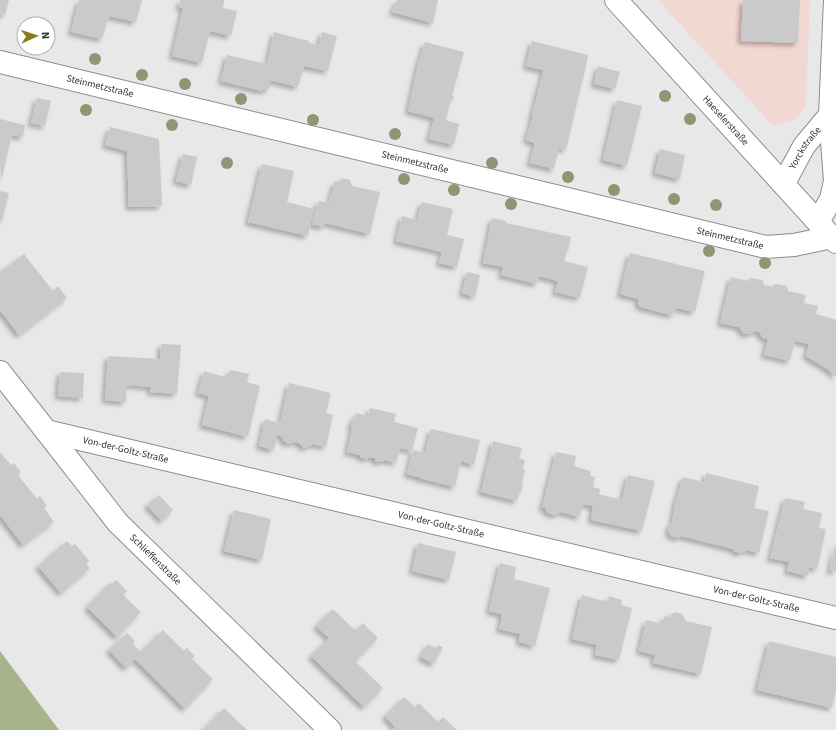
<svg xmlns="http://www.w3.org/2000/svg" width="836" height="730" font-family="'Source Sans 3',sans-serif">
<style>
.education{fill:#f2d8d2}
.forest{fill:#a7b48b}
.building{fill:#cacacb;filter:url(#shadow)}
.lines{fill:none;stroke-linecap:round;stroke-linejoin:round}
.street-casing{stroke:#8d8d8e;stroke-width:24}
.primary-casing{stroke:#8d8d8e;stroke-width:24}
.street{stroke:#fff;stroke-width:22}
.primary{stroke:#fff;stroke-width:22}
.tree{fill:#8e9774}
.labels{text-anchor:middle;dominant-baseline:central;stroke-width:4;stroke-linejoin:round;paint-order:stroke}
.street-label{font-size:10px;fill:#323233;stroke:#fff}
</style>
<defs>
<filter id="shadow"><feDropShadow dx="-3.5" dy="3.5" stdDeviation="2" flood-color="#0004"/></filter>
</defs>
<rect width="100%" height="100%" fill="#e8e8e9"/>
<path class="education" d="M658,0H810L806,104L796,119L777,125L771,124Z"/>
<path class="forest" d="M0,651L59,730H0Z"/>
<path class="building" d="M0,0H9L5,15L0,14Z
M79,0H142L136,22L109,16L102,39L71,32Z
M180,0H224L223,8L237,11L231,36L210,31L202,63L172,56L183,8L179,7Z
M397,0H438L433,23L392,12Z
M743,0H800L798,43L741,41Z
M274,32L309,41V43L319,45L322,32L337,36L328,71L304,66L298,87L270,80V87L267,90H262V91L221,81L227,55L267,64Z
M532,41L588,55L583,80V82H582L566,150L559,148L554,169L530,163L535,143L526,140L532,119V115L537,96V92H538L543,72V70L526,66Z
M425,42L464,52L458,73V78L457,77L452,96H454L453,100H451L446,120L459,124L454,145L429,139L434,118L408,111L418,65Z
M598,66L620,72L615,89L594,84Z
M37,98L51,101L45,126L31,123Z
M617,100L642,106L627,166L603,160Z
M0,119L25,125L23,137L12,135L1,181Z
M110,127L159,139L162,206L129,207L127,151L105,145Z
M660,149L685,155L680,179L655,173Z
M183,154L197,157L191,185L176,181Z
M262,164L294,171L287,202L314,209L308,236L248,222Z
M343,178L350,180L352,186L380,192L370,234L325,223L323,227L312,224L318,201L329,203L335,181L338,182Z
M0,191L9,193L2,221H0Z
M422,202L453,209L447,235L464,239L457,267L439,263L442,252L396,241L402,216L417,220Z
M492,218L506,221V223L571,237L568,251L567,250L564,261L588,267L580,298L555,292L558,281L539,276L537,284L501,275L503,267L483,263Z
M630,253L705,271L695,312L676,308L675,312L671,315L656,311L640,307L638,303L639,299L620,294Z
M24,254L53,291L58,286L67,298L19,335L0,310V272Z
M467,272L480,275L475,297L462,293Z
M731,277L748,281L749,279L751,278L763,280L764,285L773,287V285L776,284L787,286L788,291L806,295L804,303L818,306L816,314L836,320V377L829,370L806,356L809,344L795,341L790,361L764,355L768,339L763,338L759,332L756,331L750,334H746L743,333L739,327L720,323Z
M161,344L181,345L177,394L150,392L151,387L127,385L126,402L105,400L108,356L160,359Z
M230,370L249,374L247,382L260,386L248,437L202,425L209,396L198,393L204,371L228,378Z
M60,372L84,373L83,398L58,396Z
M289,383L331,393L326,413L333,415L326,447L312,444V445L304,448L299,443L295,442L288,444L282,439L283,437L277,435L274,450L259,446L265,419L280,423Z
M370,408L396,414L394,422L418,428L412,451L400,448L396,463L384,460L382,462L375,461V458L368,457L367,459L360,457V455L347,452L352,430L351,426L352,421L355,417L356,413L368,416Z
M431,429L480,440L474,465L461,461L455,487L419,478V477L407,474L413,450L425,453Z
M493,441L522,448L519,458L525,460L523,469L525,470L522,483H523L521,492H519L517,501L481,492Z
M0,452L11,465L14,463L21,472L18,475L37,499L40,496L47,506L44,508L54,522L23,545L0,515Z
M556,452L576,456L574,466L591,471L590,476L595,477L593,487L600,489L599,494L622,500L628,475L655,481L642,531L591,520L593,506L583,504L580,517L561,512L555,515L548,513L545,508H542Z
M706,473L759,486L754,508L769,511L759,553L746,550L741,553L734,551L733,549L681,536L678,538L671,536L668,531L670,524L672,523L675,504L683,477L704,482Z
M159,495L173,510L162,521L147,505Z
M785,498L805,502L803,509L822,513L819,528L826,529L821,552L817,569L809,567L808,576L787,571L789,562L770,558Z
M234,510L271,519L262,560L224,551Z
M67,541L72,546L75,544L89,561L86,564L90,568L61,593L38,566Z
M418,543L456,552L449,580L412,571Z
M835,545H836V572L830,570Z
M500,563L516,567L514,579L550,588L535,646L519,642L520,634L499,629L502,617H501V614L489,611Z
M116,580L127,591L123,595L141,612L117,637L87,607L110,583L112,584Z
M582,595L608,602L609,596L622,600L621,605L632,608L619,660L595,655L597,645L572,639Z
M333,609L356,631L363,623L378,638L355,661L383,688L364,707L311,656L329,638L316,626Z
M675,612L682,614L686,621L712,627L701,674L653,663L655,655L639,651L646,620L663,624L664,616L668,617Z
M163,630L184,651L186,648L188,649L195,656L192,659L213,679L185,709L135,659L126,668L109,650L127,633L135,641L133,644L141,652Z
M769,641L836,657V691L832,708L757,690Z
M428,644L436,648L438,645L443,647L434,664L421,657Z
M404,697L415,707L419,703L438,722L443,717L457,730H392L395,727L385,716Z
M224,708L247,730H203Z"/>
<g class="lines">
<defs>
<g id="street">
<path id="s1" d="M0,62L766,247L794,245L832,237"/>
<path id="s2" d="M784,183L804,146L830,115"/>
<path d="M818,222L831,199L835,181L830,115L835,0"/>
<path id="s3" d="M0,372L118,523L330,730"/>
<path id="s4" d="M46,431L836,618"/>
</g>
<g id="primary">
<path id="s5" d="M616,0L836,242"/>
</g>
</defs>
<use href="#street" class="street-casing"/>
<use href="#primary" class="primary-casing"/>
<use href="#street" class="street"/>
<use href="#primary" class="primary"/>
</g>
<g class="tree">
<circle cx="95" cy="59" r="6"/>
<circle cx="142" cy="75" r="6"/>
<circle cx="185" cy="84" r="6"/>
<circle cx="665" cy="96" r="6"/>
<circle cx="241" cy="99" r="6"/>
<circle cx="86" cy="110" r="6"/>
<circle cx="690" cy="119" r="6"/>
<circle cx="313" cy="120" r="6"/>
<circle cx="172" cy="125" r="6"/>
<circle cx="395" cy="134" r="6"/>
<circle cx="227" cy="163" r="6"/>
<circle cx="492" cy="163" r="6"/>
<circle cx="568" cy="177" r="6"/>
<circle cx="404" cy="179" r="6"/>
<circle cx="454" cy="190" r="6"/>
<circle cx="614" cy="190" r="6"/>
<circle cx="674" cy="199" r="6"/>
<circle cx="511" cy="204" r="6"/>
<circle cx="716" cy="205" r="6"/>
<circle cx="709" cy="251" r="6"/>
<circle cx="765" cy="263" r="6"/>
</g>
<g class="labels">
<g class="street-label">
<text stroke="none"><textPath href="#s1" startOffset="103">Steinmetzstraße</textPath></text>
<text stroke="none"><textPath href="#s5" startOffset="163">Haeselerstraße</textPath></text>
<text stroke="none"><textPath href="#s2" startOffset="41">Yorckstraße</textPath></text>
<text stroke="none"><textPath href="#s1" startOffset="427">Steinmetzstraße</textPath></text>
<text stroke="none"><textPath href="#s1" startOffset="751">Steinmetzstraße</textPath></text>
<text stroke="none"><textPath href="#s4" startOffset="82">Von-der-Goltz-Straße</textPath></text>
<text stroke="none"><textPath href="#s4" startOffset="406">Von-der-Goltz-Straße</textPath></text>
<text stroke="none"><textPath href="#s3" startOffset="244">Schlieffenstraße</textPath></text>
<text stroke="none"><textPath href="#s4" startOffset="730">Von-der-Goltz-Straße</textPath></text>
</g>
</g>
<g transform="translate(36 36) rotate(87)"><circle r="19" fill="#ffffff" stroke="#adadad"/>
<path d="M0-3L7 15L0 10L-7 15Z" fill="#8a7a1f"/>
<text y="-6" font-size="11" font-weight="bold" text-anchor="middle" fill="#323233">N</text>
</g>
</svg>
